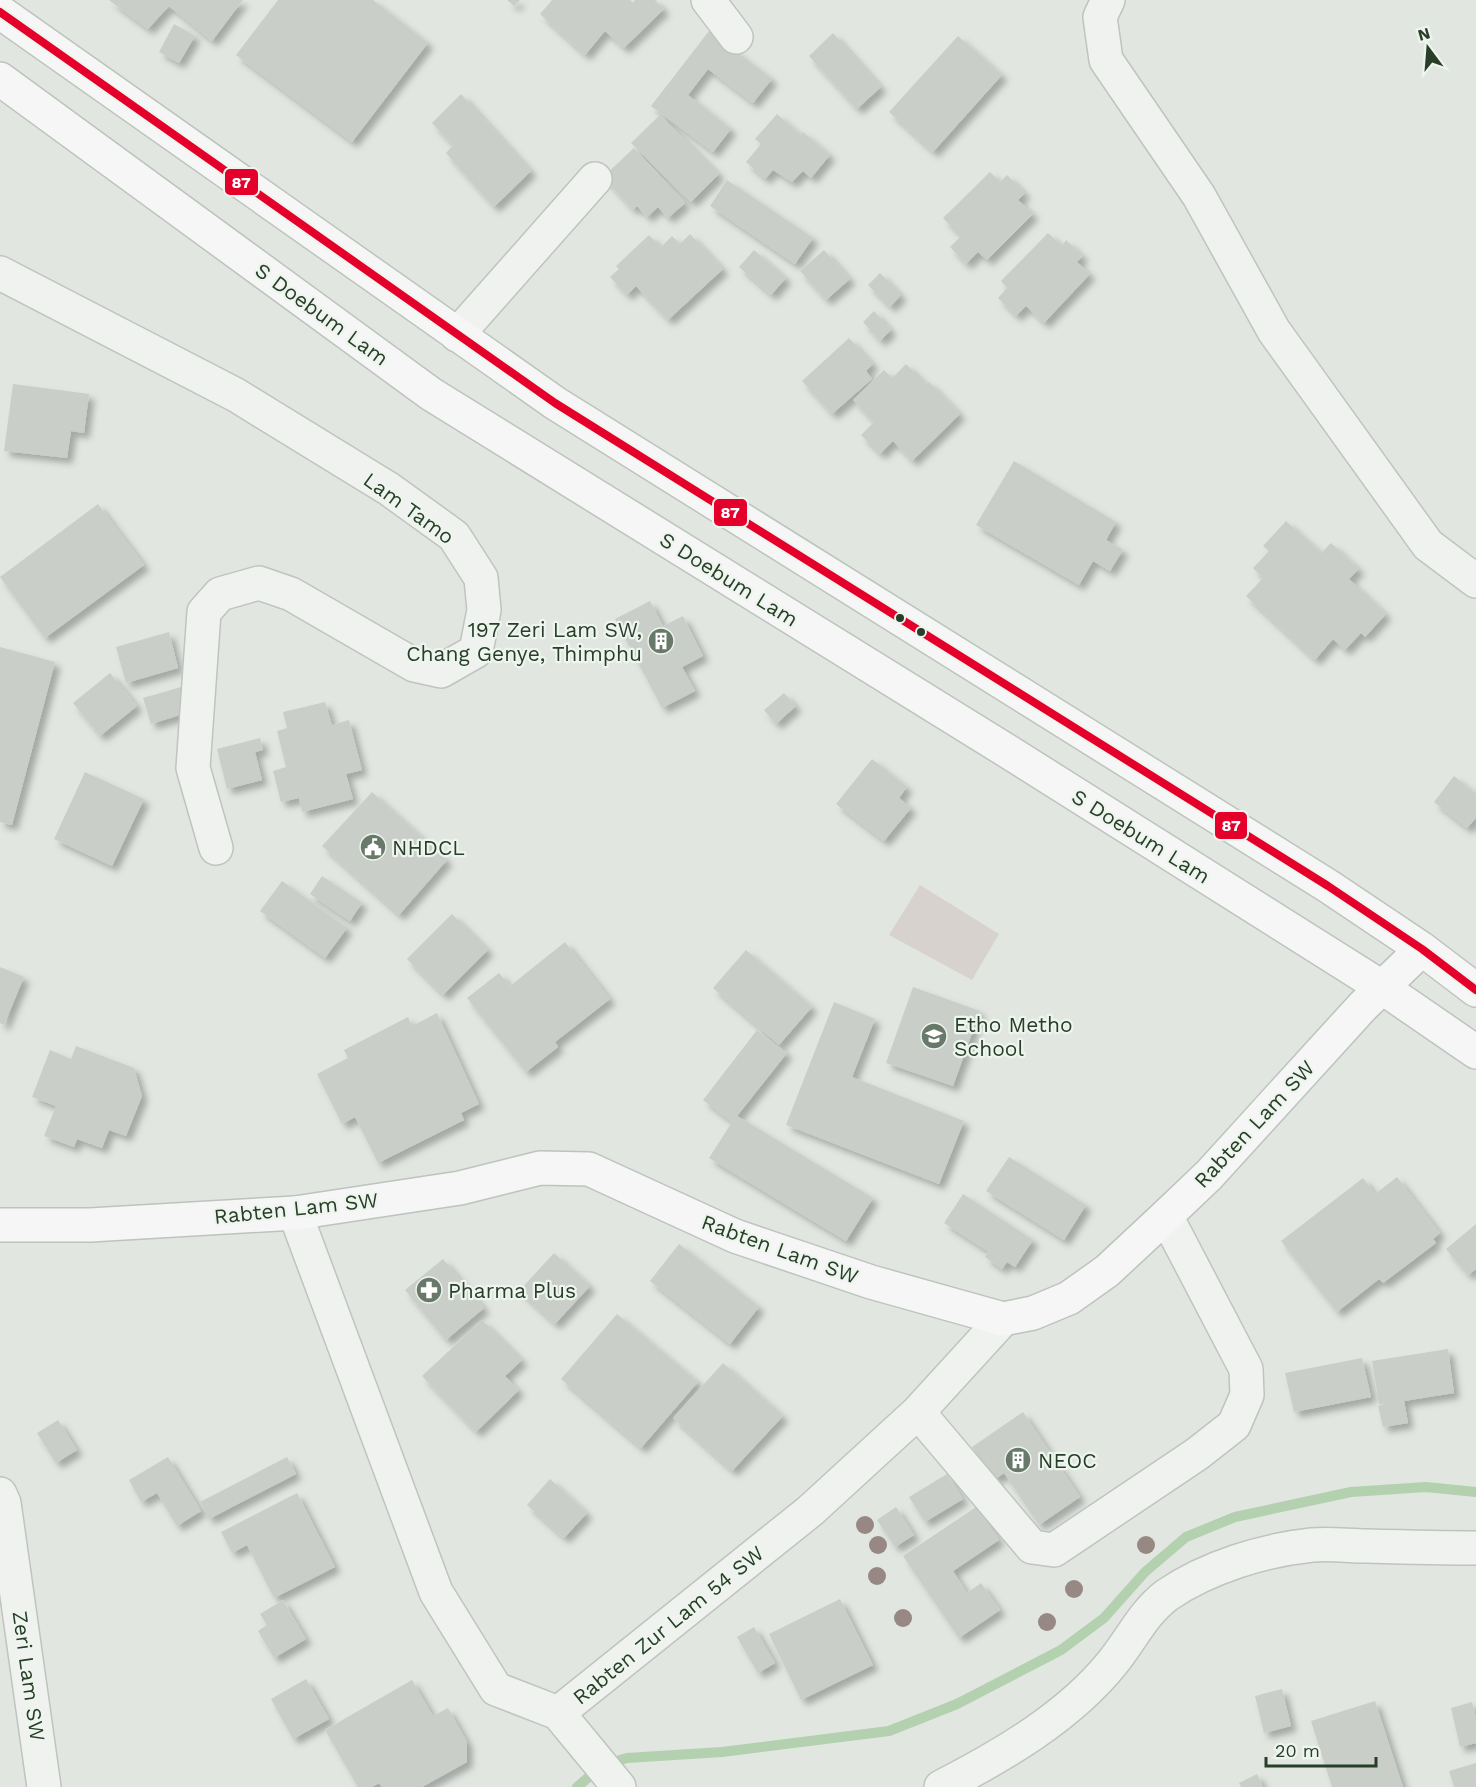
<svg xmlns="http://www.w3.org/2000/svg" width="1476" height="1787" font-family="'Work Sans',sans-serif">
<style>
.green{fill:#d8d2cf}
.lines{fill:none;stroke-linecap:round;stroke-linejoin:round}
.stream{stroke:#b3d0af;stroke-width:10}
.building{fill:#c9cec9;filter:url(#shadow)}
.minor-casing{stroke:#bfc4bf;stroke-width:36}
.major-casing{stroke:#bdc3bd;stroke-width:36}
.minor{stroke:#f0f2f0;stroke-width:33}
.major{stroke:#f5f6f5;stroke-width:33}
.bus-1-casing{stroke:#eef5ee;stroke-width:12}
.bus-1{stroke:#e4002b;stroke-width:8}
.tree{fill:#978883}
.bus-dot{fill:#283e28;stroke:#eef5ee;stroke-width:2}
.labels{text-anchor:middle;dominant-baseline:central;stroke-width:4.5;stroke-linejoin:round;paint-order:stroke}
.street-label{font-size:21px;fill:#283e28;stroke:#eef5ee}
.poi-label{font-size:21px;fill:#283e28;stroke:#eef5ee;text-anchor:start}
.line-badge{stroke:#eef5ee;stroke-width:2}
.badge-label{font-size:16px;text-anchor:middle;font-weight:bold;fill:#fff}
</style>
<defs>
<filter id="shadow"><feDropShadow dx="5.5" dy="5.5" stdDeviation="3" flood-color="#0004"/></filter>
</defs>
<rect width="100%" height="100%" fill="#e1e6e1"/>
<path class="green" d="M920,885L999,934L972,980L889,935Z"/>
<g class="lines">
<path class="stream" d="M577,1787L603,1765L627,1758L722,1752L889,1731L957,1704L1061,1650L1104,1618L1145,1572L1186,1537L1235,1517L1351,1492L1426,1487L1476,1492"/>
</g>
<path class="building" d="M109,0H243L212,41L169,6L148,29Z
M278,0H373L428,43L352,142L236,55Z
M507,0H520L514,6Z
M552,0H630L633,3L635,0H655L664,9L624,48L605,31L585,55L540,14Z
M174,24L195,36L179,63L159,52Z
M709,31L772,79L753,103L708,69L688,95L731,129L713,152L651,106Z
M833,33L881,87L857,109L809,56Z
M958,36L1002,75L933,152L889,112Z
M461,94L531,171L494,207L446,153L453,145L432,123Z
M777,114L801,135L803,132L830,155L811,178L803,171L792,182L773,170L765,179L746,162L761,144L755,139Z
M660,115L719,174L691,202L631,143Z
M634,148L685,203L668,218L658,207L647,217L637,206L633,210L603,177Z
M990,172L1000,182L1007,175L1025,193L1018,200L1033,214L987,260L978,252L966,264L950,247L961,236L943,218Z
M727,180L813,238L795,264L710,206Z
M1048,233L1062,246L1066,240L1083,256L1077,262L1090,274L1044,323L1026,306L1016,316L998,298L1007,288L1001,281Z
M690,234L723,269L668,320L636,286L627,295L610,277L619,269L616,266L649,235L661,247L672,236L680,244Z
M754,250L786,278L771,295L739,267Z
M824,250L850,279L826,300L800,271Z
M880,273L901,295L890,307L868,285Z
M874,311L891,330L880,341L863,322Z
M849,338L873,364L866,371L872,379L832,414L802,381Z
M906,364L926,384L929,382L960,414L912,461L893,441L880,454L861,435L874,422L853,400L884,370L892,378Z
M13,384L89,394L84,433L71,431L67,458L4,451Z
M1014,461L1116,522L1106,540L1123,550L1110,571L1093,561L1079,585L976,525Z
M98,504L144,565L45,638L0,577Z
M1286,521L1321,553L1331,543L1359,569L1349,579L1386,614L1365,637L1361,633L1345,650L1333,639L1315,660L1246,596L1263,578L1253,568L1269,551L1263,546Z
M650,601L663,626L683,616L703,656L682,667L695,691L662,708L615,619Z
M169,632L178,668L126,683L116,647Z
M0,647L55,662L12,825L0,822Z
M110,673L137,706L100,736L73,703Z
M188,685L196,710L151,724L143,698Z
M784,693L796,706L776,724L764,710Z
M325,702L332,725L349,720L362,770L346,774L353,799L302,812L299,798L281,802L273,771L286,767L277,731L287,728L283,712Z
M260,738L263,750L255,752L262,780L227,789L217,749Z
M872,759L907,787L899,798L911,808L884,841L836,804Z
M85,772L144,799L112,866L54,839Z
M1454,776L1476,794V818L1467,828L1434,802Z
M372,792L447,860L399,915L322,846Z
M322,876L362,903L350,921L310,894Z
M282,881L347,928L325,958L260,911Z
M452,914L488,950L443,995L407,959Z
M565,942L610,999L555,1042L558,1047L526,1072L467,998L499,973L510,986Z
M746,950L812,1007L779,1045L713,988Z
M0,967L24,977L4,1025L0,1023Z
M913,987L980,1011L953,1086L886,1063Z
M834,1002L875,1019L852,1077L964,1121L939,1184L786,1125Z
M437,1013L479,1104L461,1113L464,1120L378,1163L355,1117L342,1124L317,1074L348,1058L344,1050L408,1017L412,1026Z
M757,1030L787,1053L737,1116L873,1198L846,1241L709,1158L732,1122L703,1100Z
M76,1046L134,1068L142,1096L126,1136L109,1130L102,1148L77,1139L74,1147L44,1136L56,1106L32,1097L50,1050L71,1059Z
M1009,1157L1086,1205L1064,1240L986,1191Z
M1397,1177L1440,1233L1433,1239L1436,1243L1383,1283L1379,1279L1337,1312L1281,1241L1363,1178L1375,1194Z
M963,1194L1033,1240L1015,1267L1007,1262L1002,1269L985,1257L989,1252L944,1223Z
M1476,1224V1269L1468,1275L1446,1249Z
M679,1244L759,1307L730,1344L650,1281Z
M554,1253L590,1286L555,1324L519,1291Z
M443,1259L484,1308L446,1340L405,1290Z
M617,1314L698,1382L641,1448L561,1379Z
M482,1320L522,1360L505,1376L519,1390L476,1432L422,1376Z
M1448,1349L1454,1393L1404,1401L1408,1423L1383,1427L1378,1406L1391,1403L1379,1404L1372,1361Z
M1362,1358L1371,1397L1294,1412L1285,1373Z
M723,1363L783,1416L732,1471L673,1418Z
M1023,1412L1080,1497L1039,1525L1004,1473L994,1480L972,1447Z
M58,1420L77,1450L56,1463L37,1433Z
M168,1457L201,1511L177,1526L157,1493L141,1502L129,1480Z
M287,1457L296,1474L209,1519L200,1502Z
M947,1474L963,1499L925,1522L909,1497Z
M550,1479L587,1513L564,1538L527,1505Z
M297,1493L335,1567L274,1598L247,1545L232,1553L221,1532Z
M896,1507L914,1535L895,1547L877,1520Z
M976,1507L999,1540L953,1571L967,1593L981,1583L1000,1610L959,1638L903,1556Z
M840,1599L873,1665L801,1700L769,1634Z
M283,1600L306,1639L274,1658L258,1631L267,1625L260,1614Z
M754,1627L775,1663L758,1673L737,1637Z
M306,1679L329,1719L293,1739L271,1699Z
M412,1680L433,1716L448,1708L467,1742V1762L422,1787H382L379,1783L372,1787H358L325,1730Z
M1282,1689L1291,1726L1264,1733L1255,1696Z
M1375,1701L1403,1787H1332L1311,1721Z
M1472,1702L1476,1717V1743L1460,1747L1451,1708Z
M1476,1763V1787H1454L1449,1771Z
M1257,1774L1263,1787H1241L1239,1783Z"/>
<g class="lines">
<defs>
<path id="minor" d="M708,0L736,37
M1108,0L1100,17L1106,60L1199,196L1274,331L1428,545L1476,581
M0,273L236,395L389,489L454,536L481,578L484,610L476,651L441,671L414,665L291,594L259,583L220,594L204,612L193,768L216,848
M457,335L595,179
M295,1213L436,1592L496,1689L558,1713L810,1511L918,1412L1003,1319
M918,1412L1032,1547L1054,1550L1197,1454L1234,1425L1247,1395L1246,1369L1166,1216
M0,1494L4,1503L44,1787
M558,1713L619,1787
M941,1787C1002,1756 1070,1716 1113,1662C1131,1640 1143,1613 1167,1595C1208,1567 1264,1550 1312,1545C1330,1543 1349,1546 1367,1546C1403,1547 1440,1548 1476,1548"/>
<path id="major" d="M0,12L555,403L1328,886L1422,949L1476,990
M0,79L431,394L1004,749L1383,988L1476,1052
M0,1225H90L295,1213L460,1188L540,1168L589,1169L735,1236L871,1282L1003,1319L1033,1313L1069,1298L1107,1271L1166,1216L1209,1175L1363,1006L1422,949"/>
</defs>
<use href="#minor" class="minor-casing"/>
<use href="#major" class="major-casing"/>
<use href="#minor" class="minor"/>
<use href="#major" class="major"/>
<defs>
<path id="bus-1" d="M0,12L555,403L1328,886L1422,949L1476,990"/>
</defs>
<use href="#bus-1" class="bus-1-casing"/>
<use href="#bus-1" class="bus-1"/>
</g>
<g class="tree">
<circle cx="865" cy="1525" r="9"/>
<circle cx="878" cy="1545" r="9"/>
<circle cx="1146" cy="1545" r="9"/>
<circle cx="877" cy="1576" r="9"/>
<circle cx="1074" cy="1589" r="9"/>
<circle cx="903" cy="1618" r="9"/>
<circle cx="1047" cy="1622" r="9"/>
</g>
<defs>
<symbol id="building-disc" viewBox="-11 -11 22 22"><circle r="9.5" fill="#697969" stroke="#eef5ee"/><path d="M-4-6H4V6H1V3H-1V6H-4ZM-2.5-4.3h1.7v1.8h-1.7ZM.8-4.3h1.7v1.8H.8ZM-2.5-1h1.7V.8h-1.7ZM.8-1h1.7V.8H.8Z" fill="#fff"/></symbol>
<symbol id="civic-disc" viewBox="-11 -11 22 22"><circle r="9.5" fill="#697969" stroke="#eef5ee"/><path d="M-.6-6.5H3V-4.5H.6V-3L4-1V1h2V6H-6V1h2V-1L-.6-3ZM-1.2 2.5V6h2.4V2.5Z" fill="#fff"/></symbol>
<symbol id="school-disc" viewBox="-11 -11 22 22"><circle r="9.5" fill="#697969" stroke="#eef5ee"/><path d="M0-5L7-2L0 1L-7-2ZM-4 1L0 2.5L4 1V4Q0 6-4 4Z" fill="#fff"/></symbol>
<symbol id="pharmacy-disc" viewBox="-11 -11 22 22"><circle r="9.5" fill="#697969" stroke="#eef5ee"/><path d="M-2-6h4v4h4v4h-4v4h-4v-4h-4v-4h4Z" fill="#fff"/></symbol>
</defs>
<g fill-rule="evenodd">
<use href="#building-disc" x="646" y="626" width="30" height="30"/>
<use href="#civic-disc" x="358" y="832" width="30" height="30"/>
<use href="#school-disc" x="919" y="1021" width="30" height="30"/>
<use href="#pharmacy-disc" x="414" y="1275" width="30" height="30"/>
<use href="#building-disc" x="1003" y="1445" width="30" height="30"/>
</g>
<g class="bus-dot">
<circle cx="900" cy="618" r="5"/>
<circle cx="921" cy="632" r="5"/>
</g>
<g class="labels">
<g class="street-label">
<text transform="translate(322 314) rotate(36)">S Doebum Lam</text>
<text transform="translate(409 508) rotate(36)">Lam Tamo</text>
<text transform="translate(729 579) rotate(32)">S Doebum Lam</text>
<text transform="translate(1141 836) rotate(32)">S Doebum Lam</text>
<text transform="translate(1254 1124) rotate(-47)">Rabten Lam SW</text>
<text transform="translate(296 1208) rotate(-6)">Rabten Lam SW</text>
<text transform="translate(780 1249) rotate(20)">Rabten Lam SW</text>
<text transform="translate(668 1625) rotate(-39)">Rabten Zur Lam 54 SW</text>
<text transform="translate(29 1676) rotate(82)">Zeri Lam SW</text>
</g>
<g class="poi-label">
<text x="642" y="629" text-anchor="end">197 Zeri Lam SW,<tspan x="642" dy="24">Chang Genye, Thimphu</tspan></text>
<text x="392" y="847">NHDCL</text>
<text x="954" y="1024">Etho Metho<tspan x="954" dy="24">School</tspan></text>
<text x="448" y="1290">Pharma Plus</text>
<text x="1038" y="1460">NEOC</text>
</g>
</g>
<g class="line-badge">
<rect x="224" y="168" width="35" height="28" rx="6" fill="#e4002b"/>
<rect x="713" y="498" width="35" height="29" rx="6" fill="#e4002b"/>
<rect x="1214" y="811" width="34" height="29" rx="6" fill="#e4002b"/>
</g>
<g class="badge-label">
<text x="241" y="188">87</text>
<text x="730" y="518">87</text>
<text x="1231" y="831">87</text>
</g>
<g transform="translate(1428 48) rotate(344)" stroke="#eef5ee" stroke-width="4.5" paint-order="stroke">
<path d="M0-4.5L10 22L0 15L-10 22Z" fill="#283e28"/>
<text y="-9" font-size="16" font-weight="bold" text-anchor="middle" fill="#283e28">N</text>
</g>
<path d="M1266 1757v9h110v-9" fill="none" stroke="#283e28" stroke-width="3"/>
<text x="1275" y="1757" font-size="18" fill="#283e28" stroke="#eef5ee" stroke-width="4.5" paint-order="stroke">20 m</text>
</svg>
